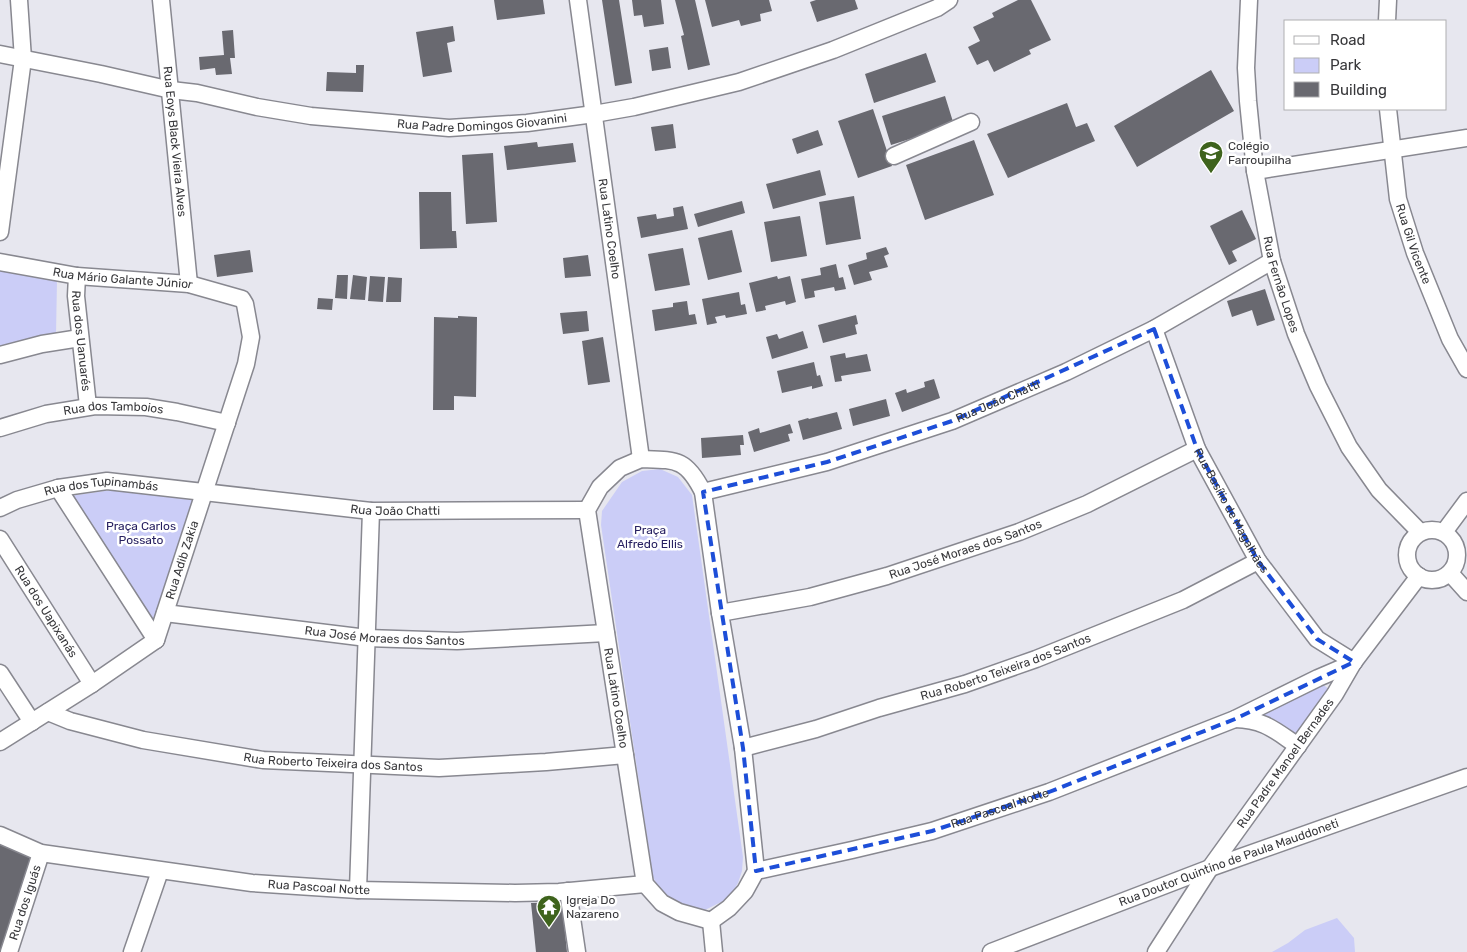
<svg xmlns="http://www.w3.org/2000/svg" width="1467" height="952" font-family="Rubik,sans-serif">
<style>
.green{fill:#cbcdf7}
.building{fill:#696970}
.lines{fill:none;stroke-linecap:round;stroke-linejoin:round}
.minor-casing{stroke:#888890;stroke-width:19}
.minor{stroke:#fff;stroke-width:16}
.marked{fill:none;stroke:#1d4ed8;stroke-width:4;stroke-dasharray:10 6;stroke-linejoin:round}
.labels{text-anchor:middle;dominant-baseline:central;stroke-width:5;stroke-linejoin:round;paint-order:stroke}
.street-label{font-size:12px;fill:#38383b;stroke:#fff}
.poi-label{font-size:12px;fill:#38383b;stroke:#fff;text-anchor:start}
.park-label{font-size:12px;fill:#282161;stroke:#fff}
</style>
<rect width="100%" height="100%" fill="#e7e7ef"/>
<path class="green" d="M0,270L57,280L56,335L0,347Z
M660,469L678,477L692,495L743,857L742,871L738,883L729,898L703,911L688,912L661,893L653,877L601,525L602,511L622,482L642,471Z
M112,490L193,499L153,623L70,496Z
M1317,680L1334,693L1297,744L1253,719Z
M1337,918L1354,938L1355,952H1272L1288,943L1305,930Z"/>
<path class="building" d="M494,0H543L545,14L497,20Z
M602,0H619L632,83L615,86Z
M632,0H661L664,24L644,27L642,15L634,16Z
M675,0H695L710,65L688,70L681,36L684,35Z
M705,0H769L772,11L760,14L761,21L741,26L739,20L712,27Z
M816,0H855L858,9L817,22L810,2Z
M1018,0H1031L1051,40L1029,50L1031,54L994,72L988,60L977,65L968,47L980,41L973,27L994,17L992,13Z
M453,26L455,41L447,43L452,72L423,77L416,32Z
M233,30L235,58H230L232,74L216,75L215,68L200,70L199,57L224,55L222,31Z
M668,47L671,68L652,71L649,50Z
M926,53L936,82L874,103L865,74Z
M356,65H364L363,92L326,91L327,72L356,73Z
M1211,70L1234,111L1137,167L1114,126Z
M945,96L954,125L891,145L882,116Z
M1067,103L1076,127L1087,123L1095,141L1008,178L987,134Z
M873,109L892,166L858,178L838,121Z
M673,124L676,148L655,151L651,127Z
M818,130L823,145L797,154L792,139Z
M974,140L994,195L925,220L906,165Z
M537,142L538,147L573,143L576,162L507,170L504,146Z
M493,153L497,222L466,224L462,155Z
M820,170L826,195L773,209L766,184Z
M419,192H451L452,231H456L457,248L420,249Z
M854,196L861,239L826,245L819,202Z
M742,201L745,213L698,227L694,214Z
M683,206L688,229L641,238L637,217L656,214L657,219L674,216L673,208Z
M1242,210L1256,239L1232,251L1237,261L1229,265L1210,226Z
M800,216L807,256L771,262L764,222Z
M732,230L742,272L708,280L698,238Z
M886,247L889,254L884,256L888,267L869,272L872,280L854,285L848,265L867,259L866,253Z
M683,248L690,285L655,291L648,254Z
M250,250L253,272L217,277L214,255Z
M588,255L591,276L565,278L563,258Z
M836,264L839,278L843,277L846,289L835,291L834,287L814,291L815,297L805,299L801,279L821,275L820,268Z
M337,275H348L347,299L335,298Z
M353,275L367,277L365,300L350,299Z
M370,276L385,277L383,302L368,301Z
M777,276L778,279L790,276L796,302L786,305L785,301L765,306L766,310L756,312L749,283Z
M388,277L402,278L401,302H386Z
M1265,289L1275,320L1257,326L1252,310L1232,317L1227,301Z
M739,292L741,305L745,304L747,314L726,318L725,315L715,317L717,323L707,325L702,299Z
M318,298L333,299L332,310L317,309Z
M687,301L689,315L695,314L697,324L655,331L652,310L673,307V303Z
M587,311L589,331L563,334L560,313Z
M856,315L858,324L855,325L857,334L823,343L818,325Z
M458,316L477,317L476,397L454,396V410H433L434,317L458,318Z
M803,331L808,348L772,359L766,337L777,334L779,339Z
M603,337L610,382L588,385L582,341Z
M845,353L846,358L867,354L871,371L841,376L842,381L835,382L830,356Z
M814,362L817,376L820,375L823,386L812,389V386L782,393L777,371Z
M934,379L940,398L902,412L895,393L906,389L907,393L925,387L924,382Z
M886,399L890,416L853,426L849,409Z
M837,412L842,429L803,440L798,421L808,418L809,419Z
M790,424L793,433L788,434L790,441L754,452L748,432L759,428L760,433Z
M743,435L744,445H740L741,455L702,458L701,438Z
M0,843L34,855L2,952H0Z
M562,902L567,952H536L531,903Z"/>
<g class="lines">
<defs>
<g id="minor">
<path id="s1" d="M161,0L189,284"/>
<path id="s2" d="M578,0L641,459"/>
<path id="s3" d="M1249,0L1246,68L1248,101L1255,171L1272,261L1296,334L1318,386L1349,447L1379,490L1420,532"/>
<path d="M1387,21L1388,0"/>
<path id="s4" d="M0,54L101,74L171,90L197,93L257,107L311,116L449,128L527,123L594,114L634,107L739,82L833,50L937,8L949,0"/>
<path id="s5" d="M1388,109L1398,199L1415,253L1450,339L1467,369"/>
<path d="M894,156L971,122"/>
<path d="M1255,171L1467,138"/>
<path d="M0,232L23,59L19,0"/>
<path id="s6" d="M0,262L77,276L189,284L242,299L245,304L251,337L246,364L156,640L92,684L0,742"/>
<path id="s7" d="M77,276L76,296L88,406"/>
<path id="s8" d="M1154,329L1197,449L1258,561L1317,639L1354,662"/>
<path d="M0,355L42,344L80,338"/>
<path id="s9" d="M0,428L46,414L95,406L146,407L177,412L227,423"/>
<path d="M641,459C676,460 686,458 703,492L720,613L743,748L756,871L745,891L729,908L711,921L679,912L662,903L645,884L587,510L600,487L620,468Z"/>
<path d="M58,488L156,640"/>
<path id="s10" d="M703,492L827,462L952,421L1066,372L1154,329L1272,261"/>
<path id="s11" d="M0,508L17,500L58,488L107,481L371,511L587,510"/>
<circle cx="1432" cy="555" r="25"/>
<path d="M1444,532L1467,501"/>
<path id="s12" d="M0,539L92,684"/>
<path d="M1450,573L1467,592"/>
<path id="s13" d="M165,613L367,638L457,641L606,633"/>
<path id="s14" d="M720,613L810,597L887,576L1019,532L1087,504L1197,449"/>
<path d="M0,673L32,722"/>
<path id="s15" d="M48,712L70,721L143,740L263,760L439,768L546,762L625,755"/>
<path d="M1235,719C1265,720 1274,730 1298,746"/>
<path id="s16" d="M743,748L816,729L879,708L965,684L1036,659L1183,600L1258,561"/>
<path id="s17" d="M0,835L41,853L252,883L358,890L515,893L559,892L645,884"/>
<path id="s18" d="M756,871L852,850L932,831L1049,792L1235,719L1318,678L1353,663"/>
<path d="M358,890L371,511"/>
<path d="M568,891L577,952"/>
<path d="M711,921L714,952"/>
<path id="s19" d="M9,952L41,853"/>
<path d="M132,952L160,871"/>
<path id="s20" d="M991,952L1210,868L1467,777"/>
<path id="s21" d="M1156,952L1210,868L1335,694L1353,663L1419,576"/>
</g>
</defs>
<use href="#minor" class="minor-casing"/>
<use href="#minor" class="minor"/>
</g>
<path class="marked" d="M1154,329L1197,449L1258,561L1317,639L1354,662L1235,719L1049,792L932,831L756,871L743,748L703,492L827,462L952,421Z"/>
<defs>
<symbol id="school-pin" viewBox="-11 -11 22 30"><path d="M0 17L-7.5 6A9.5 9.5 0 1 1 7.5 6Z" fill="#3e631c" stroke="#fff"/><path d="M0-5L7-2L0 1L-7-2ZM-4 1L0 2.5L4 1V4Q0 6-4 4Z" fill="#fff"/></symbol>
<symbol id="temple-pin" viewBox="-11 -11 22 30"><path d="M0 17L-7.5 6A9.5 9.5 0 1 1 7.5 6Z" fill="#3e631c" stroke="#fff"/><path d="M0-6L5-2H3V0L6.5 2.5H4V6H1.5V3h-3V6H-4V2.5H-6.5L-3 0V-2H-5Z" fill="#fff"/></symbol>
</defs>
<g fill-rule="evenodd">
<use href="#school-pin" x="1197" y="139" width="28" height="38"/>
<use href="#temple-pin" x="535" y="893" width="28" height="38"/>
</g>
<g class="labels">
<g class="street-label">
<text stroke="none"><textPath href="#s4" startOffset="489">Rua Padre Domingos Giovanini</textPath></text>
<text stroke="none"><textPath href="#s1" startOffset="142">Rua Eoys Black Vieira Alves</textPath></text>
<text stroke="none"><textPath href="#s2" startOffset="231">Rua Latino Coelho</textPath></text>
<text stroke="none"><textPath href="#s5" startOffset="138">Rua Gil Vicente</textPath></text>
<text stroke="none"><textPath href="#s6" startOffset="124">Rua Mário Galante Júnior</textPath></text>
<text stroke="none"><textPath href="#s3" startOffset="288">Rua Fernão Lopes</textPath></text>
<text stroke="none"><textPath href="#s7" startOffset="65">Rua dos Uanuarés</textPath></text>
<text stroke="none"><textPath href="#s10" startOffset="309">Rua João Chatti</textPath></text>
<text stroke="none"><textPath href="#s9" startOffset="116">Rua dos Tamboios</textPath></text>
<text stroke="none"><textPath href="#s11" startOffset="105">Rua dos Tupinambás</textPath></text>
<text stroke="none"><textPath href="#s11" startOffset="401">Rua João Chatti</textPath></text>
<text stroke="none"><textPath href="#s8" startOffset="198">Rua Basílio de Magalhães</textPath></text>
<text stroke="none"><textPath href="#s14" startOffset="254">Rua José Moraes dos Santos</textPath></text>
<text transform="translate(182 560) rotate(-72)">Rua Adib Zakia</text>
<text stroke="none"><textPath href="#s12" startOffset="86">Rua dos Uapixanás</textPath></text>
<text stroke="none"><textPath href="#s13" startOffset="221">Rua José Moraes dos Santos</textPath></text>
<text stroke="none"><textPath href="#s16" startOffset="275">Rua Roberto Teixeira dos Santos</textPath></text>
<text transform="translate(616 698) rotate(81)">Rua Latino Coelho</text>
<text stroke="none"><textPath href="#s15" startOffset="291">Rua Roberto Teixeira dos Santos</textPath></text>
<text stroke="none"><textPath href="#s21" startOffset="229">Rua Padre Manoel Bernades</textPath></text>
<text stroke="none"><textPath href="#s18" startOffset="252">Rua Pascoal Notte</textPath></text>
<text stroke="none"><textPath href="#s20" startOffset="254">Rua Doutor Quintino de Paula Mauddoneti</textPath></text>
<text stroke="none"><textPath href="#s17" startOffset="325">Rua Pascoal Notte</textPath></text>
<text stroke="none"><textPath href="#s19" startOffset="52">Rua dos Iguás</textPath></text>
</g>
<g class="poi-label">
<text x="1228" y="146">Colégio<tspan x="1228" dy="14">Farroupilha</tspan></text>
<text x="566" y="900">Igreja Do<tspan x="566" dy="14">Nazareno</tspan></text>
</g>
<g class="park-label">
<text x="141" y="526">Praça Carlos<tspan x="141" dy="14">Possato</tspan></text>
<text x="650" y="530">Praça<tspan x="650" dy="14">Alfredo Ellis</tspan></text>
</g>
</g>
<rect x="1284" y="20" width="162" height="90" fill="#ffffff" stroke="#afafb1"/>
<rect x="1294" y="36" width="25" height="8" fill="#ffffff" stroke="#afafb1"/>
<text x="1330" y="45" font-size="15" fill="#38383b">Road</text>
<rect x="1294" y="58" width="25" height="15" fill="#cbcdf7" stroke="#afafb1"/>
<text x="1330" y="70" font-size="15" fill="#38383b">Park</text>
<rect x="1294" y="82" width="25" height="15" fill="#696970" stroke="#afafb1"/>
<text x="1330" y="95" font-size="15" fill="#38383b">Building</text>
</svg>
